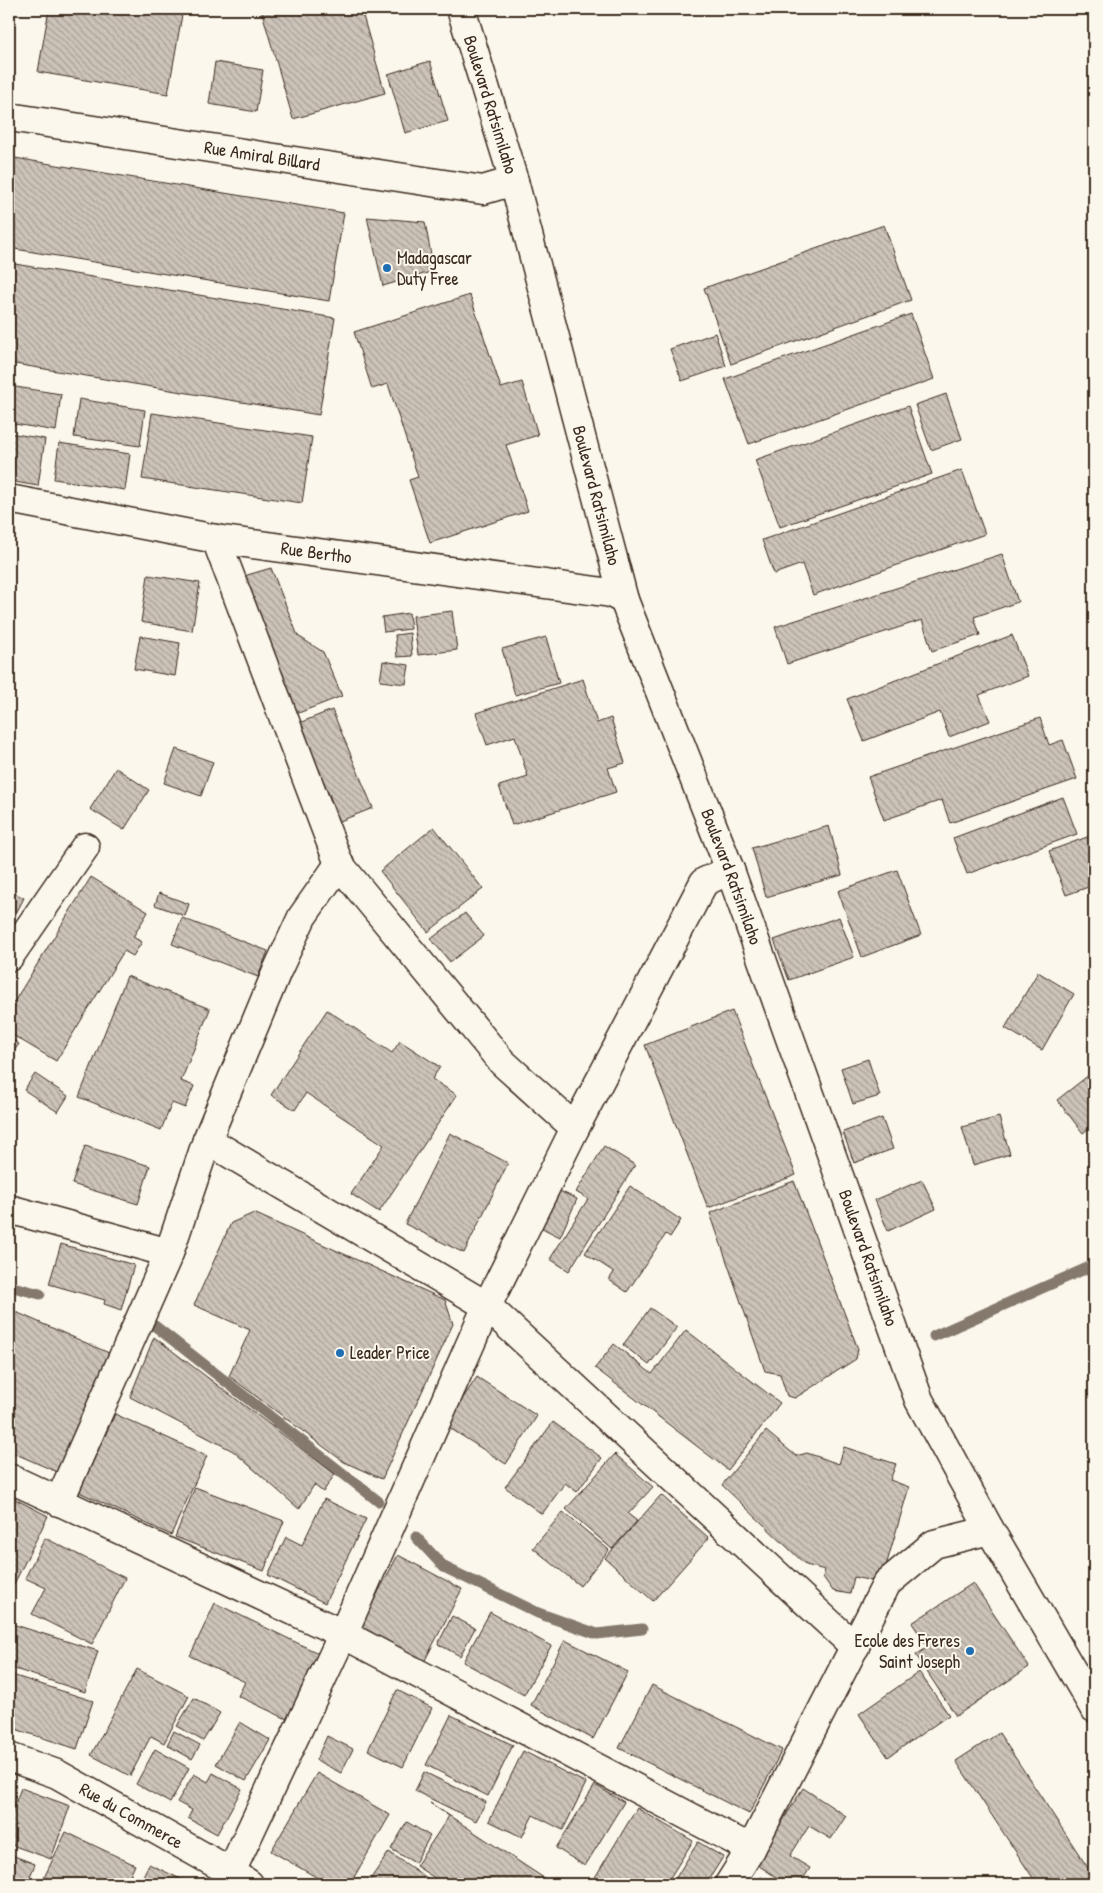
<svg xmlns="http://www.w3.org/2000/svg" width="1103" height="1893" font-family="'Patrick Hand',sans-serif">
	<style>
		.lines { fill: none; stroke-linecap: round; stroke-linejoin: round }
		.stream { stroke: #85796d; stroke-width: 11 }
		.building { fill: url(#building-back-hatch); stroke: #3b2a1e }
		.minor-casing { stroke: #3b2a1e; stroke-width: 31 }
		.major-casing { stroke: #3b2a1e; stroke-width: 31 }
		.minor { stroke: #fbf7ec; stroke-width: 28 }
		.major { stroke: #fbf7ec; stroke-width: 28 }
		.poi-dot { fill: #1f6fb2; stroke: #fbf7ec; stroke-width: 2 }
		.labels { text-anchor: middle; stroke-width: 4; stroke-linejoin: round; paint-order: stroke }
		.street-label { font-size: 18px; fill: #3b2a1e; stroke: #fbf7ec }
		.poi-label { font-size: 18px; fill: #3b2a1e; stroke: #fbf7ec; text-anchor: start }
	</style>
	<defs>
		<pattern id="building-back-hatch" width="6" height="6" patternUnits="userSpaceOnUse" patternTransform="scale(1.25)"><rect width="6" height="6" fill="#ccc4b9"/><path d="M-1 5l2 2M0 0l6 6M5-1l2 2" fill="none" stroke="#a79f96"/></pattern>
	</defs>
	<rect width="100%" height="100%" fill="#fbf7ec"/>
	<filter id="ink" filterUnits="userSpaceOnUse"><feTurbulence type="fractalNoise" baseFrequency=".02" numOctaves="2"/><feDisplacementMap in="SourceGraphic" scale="10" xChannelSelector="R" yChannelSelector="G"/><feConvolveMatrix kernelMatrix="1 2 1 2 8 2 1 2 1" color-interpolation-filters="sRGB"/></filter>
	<g filter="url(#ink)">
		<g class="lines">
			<g class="stream">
				<polyline points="9,1286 40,1294"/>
				<polyline points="155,1326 378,1501"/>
				<polyline points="934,1336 1094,1265"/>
				<polyline points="416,1537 444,1567 538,1613 597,1634 642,1629"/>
			</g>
		</g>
		<g class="building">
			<polygon points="49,9 183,9 168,94 38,72"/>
			<polygon points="261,9 361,9 385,93 293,119"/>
			<polygon points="430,61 448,121 405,133 388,74"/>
			<polygon points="215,62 263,70 256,112 209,104"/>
			<polygon points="9,157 344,213 329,301 9,248"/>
			<polygon points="367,217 425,222 434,271 383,286"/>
			<polygon points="884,225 911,300 731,364 704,288"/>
			<polygon points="9,263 335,318 319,415 9,363"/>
			<polygon points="470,295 501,388 522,382 538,435 506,445 528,511 430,543 409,480 418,477 388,384 372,389 354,332"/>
			<polygon points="911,314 934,379 749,444 725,379"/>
			<polygon points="715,333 726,366 682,381 670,349"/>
			<polygon points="9,386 61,394 56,431 9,423"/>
			<polygon points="946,394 962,439 931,450 915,405"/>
			<polygon points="79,399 145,410 140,446 74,437"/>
			<polygon points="908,406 932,474 780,527 755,460"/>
			<polygon points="152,413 312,437 302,503 142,479"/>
			<polygon points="9,433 45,439 38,486 9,481"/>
			<polygon points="59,443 130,454 125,490 54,479"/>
			<polygon points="962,470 985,534 813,595 802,564 774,574 762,540"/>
			<polygon points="1002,554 1018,602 974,617 980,635 932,651 922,620 787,664 775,627"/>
			<polygon points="271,568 298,636 323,652 342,696 296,714 244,576"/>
			<polygon points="148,575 200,583 192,631 141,622"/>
			<polygon points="452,611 457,650 418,655 413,616"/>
			<polygon points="409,613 411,629 384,632 382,617"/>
			<polygon points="410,633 412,656 397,657 395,635"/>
			<polygon points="1012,635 1028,676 979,695 990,721 949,737 940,712 864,741 847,699"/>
			<polygon points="140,636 180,643 175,676 134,669"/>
			<polygon points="546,637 559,683 515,695 502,649"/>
			<polygon points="383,661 409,665 406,684 380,681"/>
			<polygon points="583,679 597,723 611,718 625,763 608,768 616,792 512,825 499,786 528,777 515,736 487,745 476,713"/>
			<polygon points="332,710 373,808 340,821 299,723"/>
			<polygon points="1040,718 1049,745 1063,740 1077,779 950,823 942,800 884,820 868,777"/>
			<polygon points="176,749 213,762 201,796 164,783"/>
			<polygon points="116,768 149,790 124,830 90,809"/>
			<polygon points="1063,797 1077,834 967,874 953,838"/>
			<polygon points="829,826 842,875 766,897 752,848"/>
			<polygon points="434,827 483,889 428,932 380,871"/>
			<polygon points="1090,836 1094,846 1094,885 1066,895 1049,851"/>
			<polygon points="897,870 921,935 862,957 838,891"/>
			<polygon points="91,877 148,912 133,937 142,942 133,956 124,951 56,1061 9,1033 9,1010"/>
			<polygon points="9,890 24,898 9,927"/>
			<polygon points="159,893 189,904 185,916 155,905"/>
			<polygon points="465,913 484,936 450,962 431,939"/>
			<polygon points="839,917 854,957 789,980 774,940"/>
			<polygon points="182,918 268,951 258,977 172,944"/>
			<polygon points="1038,972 1074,994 1042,1050 1005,1028"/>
			<polygon points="127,976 210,1009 181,1081 194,1086 185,1108 172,1103 161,1130 79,1097"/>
			<polygon points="327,1010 392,1053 400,1041 440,1067 432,1079 457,1095 379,1212 351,1194 384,1145 306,1093 295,1110 271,1095"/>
			<polygon points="732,1011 796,1175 708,1208 645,1045"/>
			<polygon points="9,1037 19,1044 9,1058"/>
			<polygon points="868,1059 880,1096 853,1104 841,1068"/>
			<polygon points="1094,1071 1094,1124 1083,1133 1057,1100"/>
			<polygon points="35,1074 68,1096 58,1112 24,1090"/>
			<polygon points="999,1117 1010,1154 973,1165 962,1127"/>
			<polygon points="882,1118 893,1149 854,1163 843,1132"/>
			<polygon points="450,1133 508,1163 464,1253 405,1224"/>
			<polygon points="85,1146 150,1166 138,1204 72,1184"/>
			<polygon points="604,1146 635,1165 569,1271 550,1259 588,1199 576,1192"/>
			<polygon points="922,1180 936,1209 888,1231 875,1200"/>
			<polygon points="794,1181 858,1349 856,1359 795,1398 787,1396 780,1374 765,1371 710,1213"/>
			<polygon points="630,1186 681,1220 670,1237 666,1234 627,1292 609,1280 614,1272 585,1253"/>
			<polygon points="553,1188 577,1199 560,1237 536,1225"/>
			<polygon points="254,1213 445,1300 453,1324 382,1479 344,1462 229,1376 250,1330 194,1305 231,1223"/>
			<polygon points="61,1244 134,1265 121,1310 104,1304 105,1300 49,1284"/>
			<polygon points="650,1308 677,1327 649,1365 623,1345"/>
			<polygon points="9,1309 109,1353 57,1472 9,1451"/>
			<polygon points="686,1330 780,1403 728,1470 595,1368 614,1344 652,1374"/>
			<polygon points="154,1337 335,1474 323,1492 314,1485 299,1509 233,1451 130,1397"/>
			<polygon points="477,1377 537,1416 506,1464 445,1425"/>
			<polygon points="115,1414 207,1456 171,1535 79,1492"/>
			<polygon points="553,1422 602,1458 577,1492 565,1483 542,1514 505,1487"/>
			<polygon points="766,1431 796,1456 807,1453 839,1464 844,1447 896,1464 890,1480 909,1487 881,1583 854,1577 850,1594 833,1591 823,1577 825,1570 806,1565 722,1485"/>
			<polygon points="615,1454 653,1487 628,1514 637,1521 612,1549 566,1509"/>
			<polygon points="195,1487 284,1521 264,1571 175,1537"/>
			<polygon points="661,1495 709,1538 653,1601 605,1558"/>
			<polygon points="9,1496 48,1516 9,1594"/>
			<polygon points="324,1499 366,1519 325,1603 268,1575 286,1537 302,1545"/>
			<polygon points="563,1512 609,1550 580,1586 533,1548"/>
			<polygon points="45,1538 125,1578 92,1644 32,1614 46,1588 25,1578"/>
			<polygon points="398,1555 462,1589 424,1662 359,1628"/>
			<polygon points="973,1583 1029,1667 956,1716 916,1655 928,1647 912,1623"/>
			<polygon points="215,1603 320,1654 287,1719 238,1696 245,1682 190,1656"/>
			<polygon points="490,1612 551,1646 524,1695 463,1662"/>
			<polygon points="452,1616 475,1628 460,1656 438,1644"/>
			<polygon points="9,1623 98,1651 85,1692 9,1667"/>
			<polygon points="565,1640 628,1672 593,1739 531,1705"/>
			<polygon points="137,1669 189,1696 164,1743 151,1736 130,1776 91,1755"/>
			<polygon points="919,1672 949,1715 888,1757 859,1714"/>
			<polygon points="9,1674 93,1701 77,1749 9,1727"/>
			<polygon points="652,1685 782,1750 749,1814 619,1748"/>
			<polygon points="397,1690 432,1708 403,1767 368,1750"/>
			<polygon points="194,1698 220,1713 203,1741 177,1726"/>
			<polygon points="451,1715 513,1745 488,1796 426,1765"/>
			<polygon points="240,1722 270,1740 246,1781 216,1764"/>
			<polygon points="174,1731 200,1745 192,1759 167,1745"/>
			<polygon points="999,1733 1094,1877 1094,1884 1037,1884 956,1761"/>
			<polygon points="327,1736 353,1749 341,1773 316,1760"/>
			<polygon points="155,1749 189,1768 170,1803 136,1784"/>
			<polygon points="523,1751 586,1783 563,1830 533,1815 522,1837 489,1821"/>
			<polygon points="424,1772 486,1802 476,1821 415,1791"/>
			<polygon points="213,1773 242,1789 217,1834 188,1818 192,1810 177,1802 194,1774 208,1782"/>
			<polygon points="317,1773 390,1815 350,1884 328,1884 271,1851"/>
			<polygon points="595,1785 624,1802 585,1866 556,1848"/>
			<polygon points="21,1788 70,1806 51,1859 9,1844 9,1820"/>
			<polygon points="803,1788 846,1816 831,1839 809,1826 790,1856 810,1868 800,1884 787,1884 756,1864"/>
			<polygon points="430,1803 553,1884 444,1884 416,1866 449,1816"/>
			<polygon points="637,1808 693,1841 666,1884 591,1884"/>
			<polygon points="407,1822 430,1836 415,1863 391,1849"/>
			<polygon points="66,1832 135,1865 126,1884 41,1884"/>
			<polygon points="698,1842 723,1857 706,1884 672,1884"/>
			<polygon points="389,1852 433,1882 431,1884 367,1884"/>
			<polygon points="9,1854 35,1864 27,1884 9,1884"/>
			<polygon points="149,1864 189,1883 190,1884 139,1884"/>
			<polygon points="761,1877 773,1884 757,1884"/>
		</g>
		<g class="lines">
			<defs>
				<g id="minor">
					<path id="s1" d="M9,117L483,190L514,181"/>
					<path id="s2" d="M9,499L216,539L611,593L624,600"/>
					<polyline points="216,539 339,864 502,1062 575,1128"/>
					<polyline points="9,957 85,847"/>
					<polyline points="207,1140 487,1306 855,1647"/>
					<polyline points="9,1209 169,1253"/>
					<polyline points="9,1478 343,1634 751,1849"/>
					<polyline points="59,1502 169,1253 207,1140 277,971 302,917 339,864"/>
					<path id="s3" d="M9,1757L57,1774L231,1872L249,1884"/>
					<polyline points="231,1872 343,1634 487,1306 575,1128 704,882 730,870"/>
					<polyline points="729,1884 751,1849 887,1583 934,1544 990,1530"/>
				</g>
				<g id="major">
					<path id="s4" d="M461,9L514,181L624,600L730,870L919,1400L990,1530L1094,1708"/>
				</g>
			</defs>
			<use href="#minor" class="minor-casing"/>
			<use href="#major" class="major-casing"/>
			<use href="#minor" class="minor"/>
			<use href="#major" class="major"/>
		</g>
	</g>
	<g class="poi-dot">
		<circle cx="387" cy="268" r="5"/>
		<circle cx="340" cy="1353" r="5"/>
		<circle cx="970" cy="1651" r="5"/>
	</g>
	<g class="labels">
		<g class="street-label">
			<text dy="6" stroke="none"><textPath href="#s4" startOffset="100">Boulevard Ratsimilaho</textPath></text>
			<text dy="6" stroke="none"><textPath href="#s1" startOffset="256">Rue Amiral Billard</textPath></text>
			<text dy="6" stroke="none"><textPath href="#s4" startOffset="505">Boulevard Ratsimilaho</textPath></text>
			<text dy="6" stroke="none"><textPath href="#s2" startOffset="312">Rue Bertho</textPath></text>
			<text dy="6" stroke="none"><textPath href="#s4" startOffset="910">Boulevard Ratsimilaho</textPath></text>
			<text dy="6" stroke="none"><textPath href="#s4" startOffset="1315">Boulevard Ratsimilaho</textPath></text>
			<text dy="6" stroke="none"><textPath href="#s3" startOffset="136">Rue du Commerce</textPath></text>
		</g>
		<g class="poi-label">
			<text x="397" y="264">Madagascar<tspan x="397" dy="21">Duty Free</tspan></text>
			<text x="350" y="1359">Leader Price</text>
			<text x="960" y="1647" text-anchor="end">Ecole des Freres<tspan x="960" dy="21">Saint Joseph</tspan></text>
		</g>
	</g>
	<rect width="1103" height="1893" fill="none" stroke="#fbf7ec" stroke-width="30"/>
	<rect x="15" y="15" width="1073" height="1863" fill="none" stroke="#3b2a1e" stroke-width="2" filter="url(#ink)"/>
</svg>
